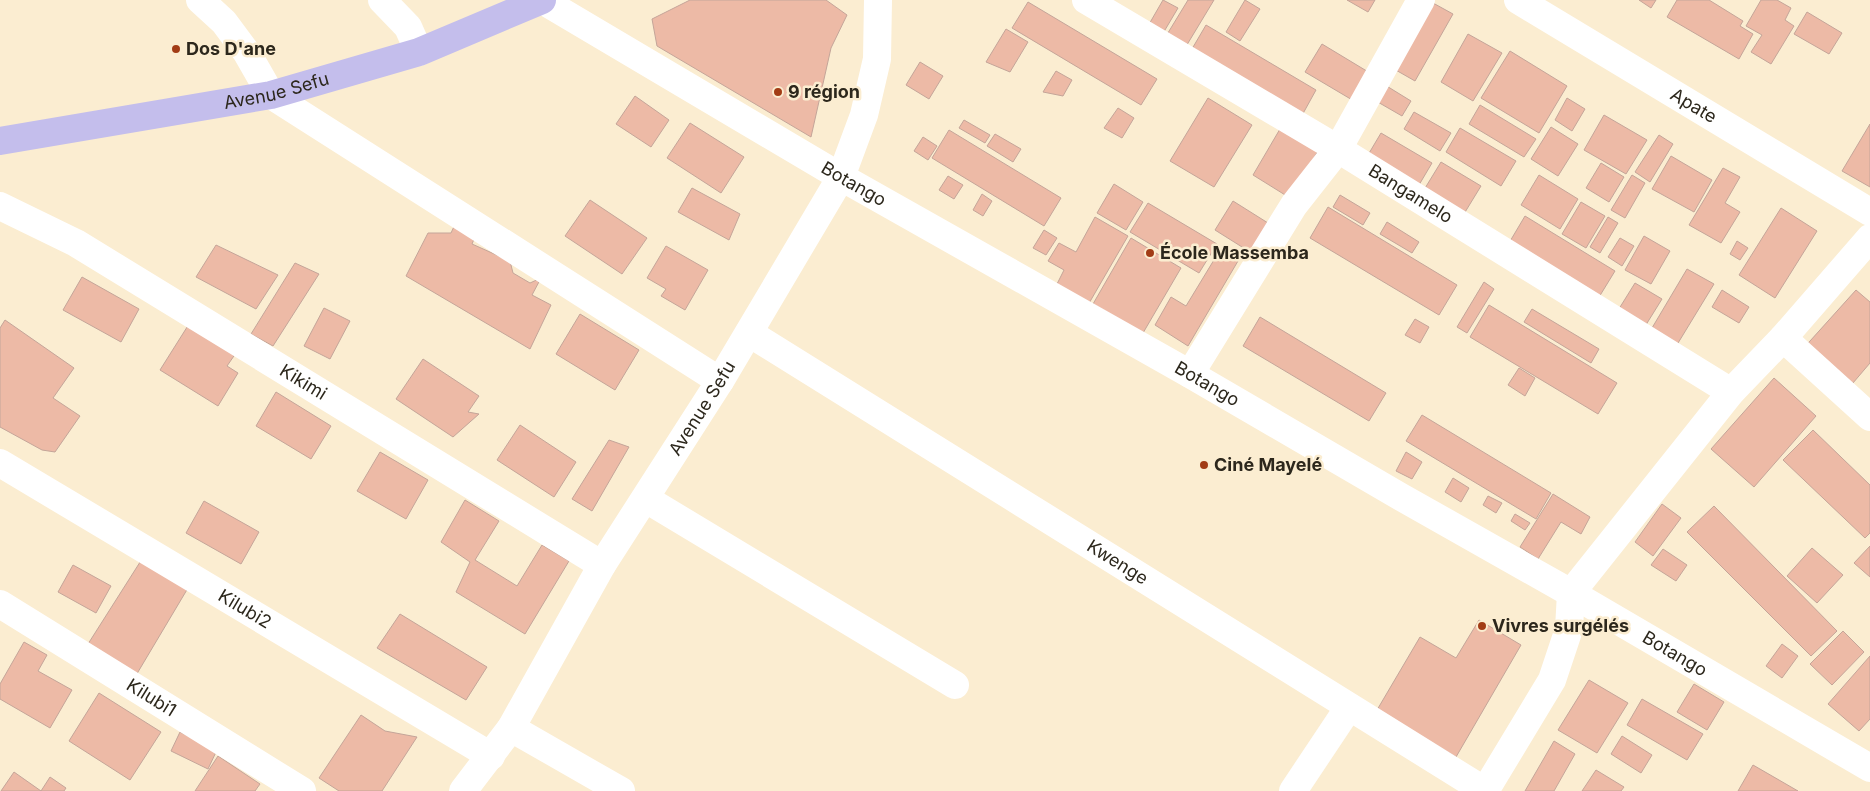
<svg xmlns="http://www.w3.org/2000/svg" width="1870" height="791" font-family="Inter,sans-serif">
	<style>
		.building { fill: #edbaa6; stroke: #c4a599 }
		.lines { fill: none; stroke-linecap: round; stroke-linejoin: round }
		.minor { stroke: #fff; stroke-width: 28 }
		.major { stroke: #c4beec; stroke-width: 28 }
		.poi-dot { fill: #a23c15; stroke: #fbedd1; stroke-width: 2 }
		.labels { text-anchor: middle; stroke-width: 5; stroke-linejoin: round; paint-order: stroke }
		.poi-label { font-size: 18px; font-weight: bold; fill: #2c271c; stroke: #fbedd1; text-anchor: start }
		.street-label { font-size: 18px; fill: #2c271c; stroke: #fbedd1 }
	</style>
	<rect width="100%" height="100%" fill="#fbedd1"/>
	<g class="building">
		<polygon points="690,0 826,0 847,15 831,48 811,137 657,46 652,19"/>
		<polygon points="1163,0 1178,8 1162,35 1148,26"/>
		<polygon points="1188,0 1214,0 1182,53 1163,41"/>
		<polygon points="1245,0 1260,9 1240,41 1226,32"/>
		<polygon points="1347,0 1375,0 1368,12"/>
		<polygon points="1639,0 1656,0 1651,8"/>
		<polygon points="1677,0 1709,0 1743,21 1740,26 1753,34 1739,59 1667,17"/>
		<polygon points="1761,0 1777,0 1791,8 1785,20 1794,26 1771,64 1751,52 1762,35 1746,26"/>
		<polygon points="1028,2 1157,79 1141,105 1012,28"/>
		<polygon points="1433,3 1453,14 1415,81 1394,69"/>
		<polygon points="1807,12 1842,33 1829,54 1794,34"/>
		<polygon points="1206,25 1316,90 1300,119 1189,54"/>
		<polygon points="1006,29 1028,42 1010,72 986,62"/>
		<polygon points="1468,34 1502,53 1473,101 1441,82"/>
		<polygon points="1322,44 1370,73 1354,101 1305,72"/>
		<polygon points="1510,51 1567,86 1539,133 1481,98"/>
		<polygon points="920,62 943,76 929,99 906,85"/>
		<polygon points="1056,71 1072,80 1063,96 1043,92"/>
		<polygon points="1385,85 1411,101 1402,116 1376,101"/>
		<polygon points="635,96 669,120 651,147 616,124"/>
		<polygon points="1208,98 1252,125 1214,187 1170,161"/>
		<polygon points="1567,98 1585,109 1572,131 1555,120"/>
		<polygon points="1480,105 1536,139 1524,157 1469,124"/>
		<polygon points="1118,108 1134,118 1122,138 1104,128"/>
		<polygon points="1414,112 1451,133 1440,151 1404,129"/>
		<polygon points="1604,115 1647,140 1626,174 1584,150"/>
		<polygon points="964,120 990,135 985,143 959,128"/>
		<polygon points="690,123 744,157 721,193 667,158"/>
		<polygon points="1870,124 1870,187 1842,171"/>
		<polygon points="1551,127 1578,144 1558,176 1531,159"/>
		<polygon points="1460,128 1516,161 1501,186 1446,152"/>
		<polygon points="1280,129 1318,151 1290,198 1253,175"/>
		<polygon points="949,130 1061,198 1044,226 932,158"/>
		<polygon points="1381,133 1432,163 1416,190 1365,160"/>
		<polygon points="995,134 1021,149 1013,162 987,146"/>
		<polygon points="1659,135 1673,144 1650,182 1635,172"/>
		<polygon points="923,137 937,146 928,160 914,151"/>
		<polygon points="1671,156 1712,180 1694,212 1652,189"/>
		<polygon points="1441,162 1481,186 1459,222 1419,198"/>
		<polygon points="1601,163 1624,177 1609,202 1586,188"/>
		<polygon points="1723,168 1740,177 1725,203 1740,212 1721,243 1689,225"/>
		<polygon points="1539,175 1578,199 1560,229 1521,205"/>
		<polygon points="1632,175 1645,183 1625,218 1611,210"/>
		<polygon points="948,176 963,185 954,199 939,190"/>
		<polygon points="1114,184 1143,202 1126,230 1097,213"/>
		<polygon points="692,188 740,214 729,240 678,212"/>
		<polygon points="982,194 992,201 983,216 973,210"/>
		<polygon points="1340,195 1370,213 1363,225 1333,207"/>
		<polygon points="590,200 647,238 622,274 565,236"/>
		<polygon points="1233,201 1268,223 1250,252 1215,230"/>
		<polygon points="1581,202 1605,216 1586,248 1562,234"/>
		<polygon points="1148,203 1217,244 1199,273 1130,232"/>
		<polygon points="1328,207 1457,285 1439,315 1310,238"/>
		<polygon points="1781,208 1817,231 1775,298 1739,275"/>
		<polygon points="1525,216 1615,271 1596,302 1506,248"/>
		<polygon points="1095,217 1128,236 1088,305 1056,286 1064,270 1048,261 1059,243 1076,252"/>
		<polygon points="1608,217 1618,223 1600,253 1590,247"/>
		<polygon points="456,222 477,232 472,244 510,261 513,273 530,283 541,278 532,295 551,305 530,349 406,276 428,233 451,233"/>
		<polygon points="1387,222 1419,242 1412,253 1380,234"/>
		<polygon points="1044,230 1057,238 1046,255 1033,248"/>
		<polygon points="1644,236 1670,251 1651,284 1625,270"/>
		<polygon points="1131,238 1181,268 1143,333 1093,304"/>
		<polygon points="1620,238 1634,246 1622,266 1608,257"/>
		<polygon points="1737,241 1748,248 1740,260 1730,254"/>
		<polygon points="216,245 278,275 256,309 196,277"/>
		<polygon points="666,246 708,270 685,310 661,296 666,289 647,278"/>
		<polygon points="1220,250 1238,261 1188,346 1155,325 1171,297 1186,306"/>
		<polygon points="295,263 319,274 273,346 251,334"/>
		<polygon points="1687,269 1714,284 1675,348 1649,333"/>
		<polygon points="82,277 139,309 121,342 63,310"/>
		<polygon points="1484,282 1494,289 1467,333 1457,327"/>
		<polygon points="1635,283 1662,299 1644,328 1617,312"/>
		<polygon points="1722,290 1749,307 1739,323 1712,307"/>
		<polygon points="1856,290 1870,302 1870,363 1847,390 1801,351"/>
		<polygon points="1489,305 1617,383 1598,414 1470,337"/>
		<polygon points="324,308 350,321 330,359 304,346"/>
		<polygon points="1532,309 1599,349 1591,363 1524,322"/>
		<polygon points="580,314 639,350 615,390 556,354"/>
		<polygon points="1260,317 1386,393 1369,421 1243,346"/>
		<polygon points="1415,319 1429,327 1420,343 1405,335"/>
		<polygon points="5,320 74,368 53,398 80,416 55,452 42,450 0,427 0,328"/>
		<polygon points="189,324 236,353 227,366 238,373 218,406 160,370"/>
		<polygon points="423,359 479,396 468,412 479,414 453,437 396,399"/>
		<polygon points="1519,368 1535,378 1525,396 1508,385"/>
		<polygon points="1774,378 1816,416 1754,487 1711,449"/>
		<polygon points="276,392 331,426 311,459 256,426"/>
		<polygon points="1422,415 1551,493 1536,519 1406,441"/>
		<polygon points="520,425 576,462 554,497 497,460"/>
		<polygon points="1813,430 1870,485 1870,533 1865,538 1783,460"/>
		<polygon points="609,440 629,447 592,511 572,499"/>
		<polygon points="380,452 428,480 406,519 357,491"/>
		<polygon points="1406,452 1422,462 1412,479 1396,471"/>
		<polygon points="1453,478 1469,488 1461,502 1445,492"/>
		<polygon points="1553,494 1590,517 1581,534 1561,522 1538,559 1520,547"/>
		<polygon points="1488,496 1502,503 1496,513 1483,505"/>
		<polygon points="465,500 499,521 475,560 517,586 542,545 569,561 525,634 456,592 470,562 441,542"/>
		<polygon points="204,501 259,532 241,564 186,533"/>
		<polygon points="1662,504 1681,518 1653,556 1635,542"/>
		<polygon points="1714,506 1837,631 1811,656 1687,532"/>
		<polygon points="1515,514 1530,523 1525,530 1511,521"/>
		<polygon points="1870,546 1870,577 1854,563"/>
		<polygon points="1812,548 1843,575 1817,603 1787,576"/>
		<polygon points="1663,549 1687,565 1676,581 1651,565"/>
		<polygon points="142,559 188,588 135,677 88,644"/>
		<polygon points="73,565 111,586 96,613 58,592"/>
		<polygon points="400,614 487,667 466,700 377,648"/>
		<polygon points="1479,620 1521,645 1456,757 1377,710 1420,637 1456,658"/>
		<polygon points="1843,631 1864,652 1832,685 1810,664"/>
		<polygon points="24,642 47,655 38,671 72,690 50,728 0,699 0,684"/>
		<polygon points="1782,644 1798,656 1782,678 1766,666"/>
		<polygon points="1870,656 1870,719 1859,731 1828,704"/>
		<polygon points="1589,680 1628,703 1597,753 1558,730"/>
		<polygon points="1694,684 1724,702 1707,730 1677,712"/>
		<polygon points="99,693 161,732 130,780 69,741"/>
		<polygon points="1642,699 1703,734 1687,760 1627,725"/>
		<polygon points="361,715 385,731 417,737 382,791 339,791 319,778"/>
		<polygon points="180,732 217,750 208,769 171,751"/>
		<polygon points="1622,736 1652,755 1641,773 1611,754"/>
		<polygon points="1554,741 1575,754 1554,791 1525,791"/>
		<polygon points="218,756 260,784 255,791 195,791"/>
		<polygon points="1753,765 1798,791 1738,791"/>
		<polygon points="1596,770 1624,787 1621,791 1582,791"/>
		<polygon points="14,772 41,791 50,777 66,788 64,791 1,791"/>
	</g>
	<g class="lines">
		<g class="minor">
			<polyline points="200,0 224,22 247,53 271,95 720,381"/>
			<polyline points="382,0 408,27 419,52"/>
			<path id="s1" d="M542,0L841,177L1190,374L1401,497L1571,593L1870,768"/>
			<path id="s2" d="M1086,0L1338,149L1731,392"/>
			<path id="s3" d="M1518,0L1870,212"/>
			<path id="s4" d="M0,206L76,243L602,565"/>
			<path id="s5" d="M749,333L1485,791"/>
			<polyline points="1783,338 1870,417"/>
			<polyline points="1190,374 1294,205 1338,149 1421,0"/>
			<path id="s6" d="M0,463L491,756"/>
			<polyline points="646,499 955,685"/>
			<polyline points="1571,593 1731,392 1783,338 1870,238"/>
			<path id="s7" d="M0,604L302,791"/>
			<polyline points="511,728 621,791"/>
			<path id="s8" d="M463,791L511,728L602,565L720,381L841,177L864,115L877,59L878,0"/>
			<polyline points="1293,791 1349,707"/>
			<polyline points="1485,791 1552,680 1569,629 1571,593"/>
		</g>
		<path class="major" id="s9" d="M0,141L271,95L419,52L542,0"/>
	</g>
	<g class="poi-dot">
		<circle cx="176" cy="49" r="5"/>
		<circle cx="778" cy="92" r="5"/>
		<circle cx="1150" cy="253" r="5"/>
		<circle cx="1204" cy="465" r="5"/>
		<circle cx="1482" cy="626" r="5"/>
	</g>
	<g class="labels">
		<g class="poi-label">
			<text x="186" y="55">Dos D'ane</text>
			<text x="788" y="98">9 région</text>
			<text x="1160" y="259">École Massemba</text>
			<text x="1214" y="471">Ciné Mayelé</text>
			<text x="1492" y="632">Vivres surgélés</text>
		</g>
		<g class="street-label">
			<text dy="6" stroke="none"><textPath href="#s9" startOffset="281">Avenue Sefu</textPath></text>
			<text dy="6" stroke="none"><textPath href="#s3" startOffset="205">Apate</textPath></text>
			<text dy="6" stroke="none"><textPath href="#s1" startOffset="362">Botango</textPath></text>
			<text dy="6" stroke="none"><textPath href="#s2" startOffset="378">Bangamelo</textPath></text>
			<text dy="6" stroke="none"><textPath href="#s4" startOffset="351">Kikimi</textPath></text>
			<text dy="6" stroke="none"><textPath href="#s1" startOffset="768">Botango</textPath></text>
			<text dy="6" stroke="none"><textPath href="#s8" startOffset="452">Avenue Sefu</textPath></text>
			<text dy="6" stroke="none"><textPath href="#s5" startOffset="434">Kwenge</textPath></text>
			<text dy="6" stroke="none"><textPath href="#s6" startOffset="285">Kilubi2</textPath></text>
			<text dy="6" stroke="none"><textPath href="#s1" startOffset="1308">Botango</textPath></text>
			<text dy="6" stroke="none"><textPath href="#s7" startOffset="178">Kilubi1</textPath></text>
		</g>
	</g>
</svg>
